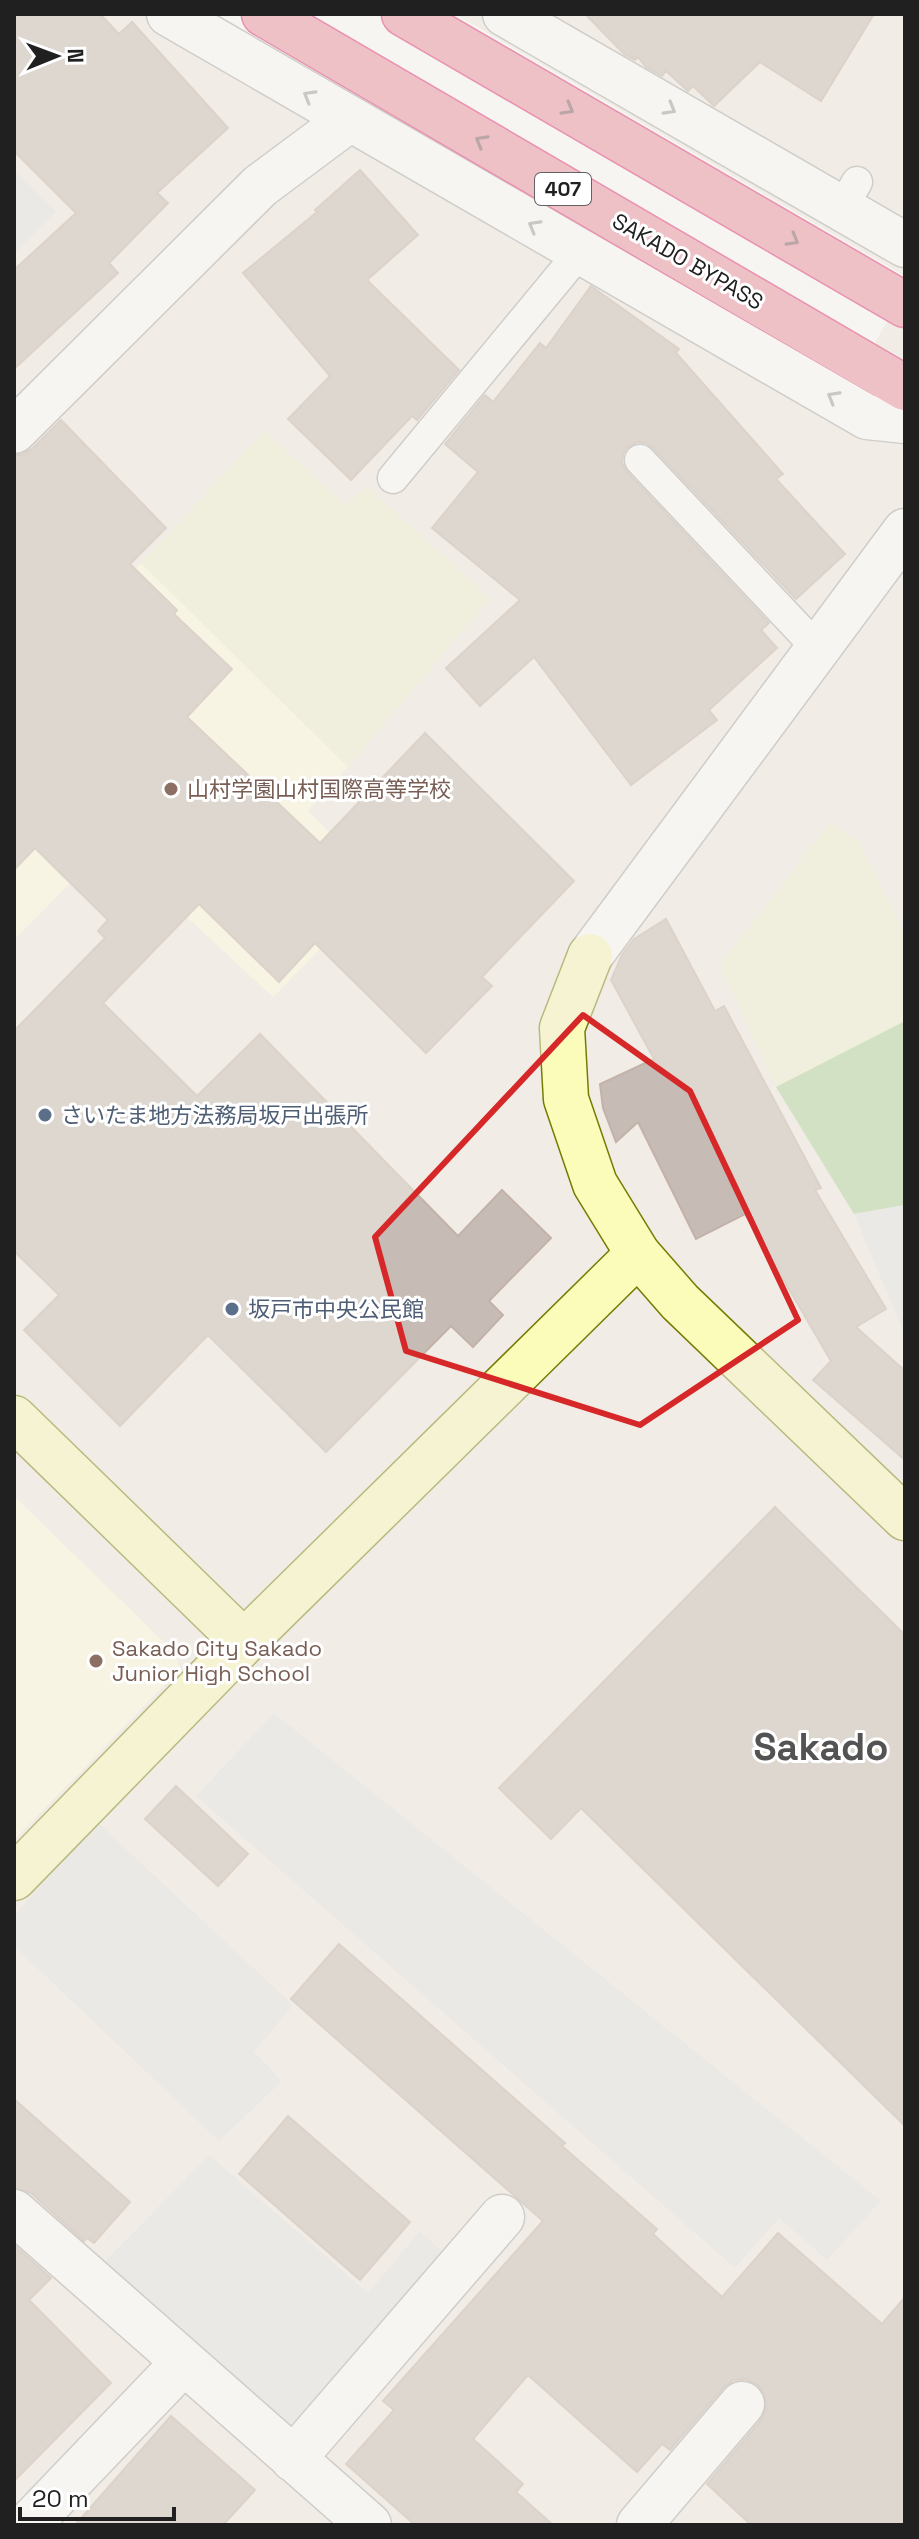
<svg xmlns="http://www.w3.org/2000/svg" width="919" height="2539" font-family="'Space Grotesk','Noto Sans JP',sans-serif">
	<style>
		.education { fill: #fffde1 }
		.farmland { fill: #eff0d1 }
		.forest { fill: #add19a }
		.parking { fill: #e4e4e4 }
		.pier { fill: #fff }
		.building { fill: #c6bcb5; stroke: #c3b2a8; stroke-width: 2 }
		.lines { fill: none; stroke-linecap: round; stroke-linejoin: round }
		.lane-casing { stroke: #a7a7a7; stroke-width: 33 }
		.street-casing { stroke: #a7a7a7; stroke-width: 47 }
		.secondary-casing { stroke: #767c02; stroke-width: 47 }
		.highway-casing { stroke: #e0226d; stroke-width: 47 }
		.lane { stroke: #fff; stroke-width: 30 }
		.street { stroke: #fff; stroke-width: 44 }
		.secondary { stroke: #fbfbba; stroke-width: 44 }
		.highway { stroke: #ea8ca3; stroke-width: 44 }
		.oneway { stroke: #9b9b9b }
		.oneway2 { stroke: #7b515b }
		.marked { fill: none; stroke: #d62828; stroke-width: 6; stroke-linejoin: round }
		.education-dot { fill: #8d6e63; stroke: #fff; stroke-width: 3 }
		.service-dot { fill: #5c6f8a; stroke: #fff; stroke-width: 3 }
		.labels { text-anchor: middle; stroke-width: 6; stroke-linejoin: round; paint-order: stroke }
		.shield { fill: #fff; stroke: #636363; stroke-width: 2 }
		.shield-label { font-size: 20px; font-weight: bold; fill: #202020 }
		.street-label { font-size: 22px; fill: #202020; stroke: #fff }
		.education-label { font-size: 22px; fill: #785e54; stroke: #fff; text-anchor: start }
		.service-label { font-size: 22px; fill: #4e5e75; stroke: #fff; text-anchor: start }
		.town-label { font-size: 38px; font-weight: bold; fill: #535353; stroke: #fff }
	</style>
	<rect width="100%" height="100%" fill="#f1ede6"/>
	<g class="education">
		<polygon points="14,543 87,618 141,563 348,767 308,811 382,885 273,997 109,844 14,940"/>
		<polygon points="14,1496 176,1654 180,1669 14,1840"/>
	</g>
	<g class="farmland">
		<polygon points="264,431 346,506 366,486 490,598 348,767 141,563"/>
		<polygon points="830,823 859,842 905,934 905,1021 776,1087 720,965"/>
	</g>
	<polygon class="forest" points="905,1021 905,1205 854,1214 776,1087"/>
	<g class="parking">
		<polygon points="14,170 56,211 14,254"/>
		<polygon points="905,1205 905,1336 854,1214"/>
		<polygon points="274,1713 881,2201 827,2260 779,2218 735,2268 196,1796"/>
		<polygon points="97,1822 293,2005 254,2052 282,2081 219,2141 14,1946 14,1916"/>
		<polygon points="209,2155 368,2293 420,2231 450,2259 291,2443 97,2270"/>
	</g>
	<polygon class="pier" points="205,14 455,14 905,276 905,290 849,388"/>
	<g class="building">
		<polygon points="14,14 100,14 119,34 132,22 228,128 157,193 168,203 109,263 118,273 14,369 14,270 76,213 14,151"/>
		<polygon points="585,14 874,14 821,101 760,62 714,106 693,86 688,91 666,71 662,76 646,67 638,57 635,60 624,54"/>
		<polygon points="360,170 418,235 367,280 459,370 417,420 412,416 351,480 288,419 330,376 243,273 317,212 315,210"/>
		<polygon points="591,286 679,349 676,353 783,474 776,479 845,554 796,599 653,448 646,443 637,442 627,448 623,454 622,463 627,472 769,623 761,630 777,648 709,710 717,720 631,785 534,657 480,706 446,668 520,600 432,528 478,472 445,444 485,395 493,402 540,343 546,348"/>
		<polygon points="61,420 166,528 130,564 177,610 174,614 232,669 187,717 320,843 425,733 574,881 482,977 492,986 426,1053 315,943 279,982 199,904 103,1003 197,1096 260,1034 458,1236 502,1190 551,1238 489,1301 503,1315 473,1347 451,1326 326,1452 208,1335 120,1426 24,1330 59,1295 14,1251 14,1031 105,938 98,931 108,920 35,848 14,870 14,455 21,455 32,449"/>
		<polygon points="666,919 715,1011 724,1006 821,1188 815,1190 886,1309 856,1327 905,1371 905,1460 813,1380 831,1361 745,1214 696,1239 638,1122 616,1142 603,1108 600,1084 654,1059 611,980 622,955 634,939"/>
		<polygon points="775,1507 905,1635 905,2126 581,1808 551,1839 499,1788"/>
		<polygon points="176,1786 248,1854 218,1886 145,1819"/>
		<polygon points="339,1944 565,2143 562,2146 657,2229 653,2234 722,2297 778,2233 882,2324 905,2297 905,2525 751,2525 707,2484 761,2420 766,2409 765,2395 758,2385 746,2379 734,2380 724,2387 670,2450 662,2444 637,2472 528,2375 473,2439 523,2484 516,2492 553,2525 415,2525 346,2464 394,2410 383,2401 543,2221 291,1999"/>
		<polygon points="14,2099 130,2202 94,2243 87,2238 84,2241 31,2193 14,2188"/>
		<polygon points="288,2116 410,2222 360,2280 239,2174"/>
		<polygon points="14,2245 51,2278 29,2300 111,2383 14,2481"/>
		<polygon points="171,2416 255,2490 223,2525 75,2525"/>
	</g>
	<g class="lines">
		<defs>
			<g id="lane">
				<polyline points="842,208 857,182"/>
				<polyline points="640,460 818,649"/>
				<polyline points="393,478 580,252"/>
			</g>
			<g id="street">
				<polyline points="169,14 867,417 905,421"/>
				<polyline points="505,14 905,245"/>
				<polyline points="14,431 260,186 350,119"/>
				<polyline points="590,956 905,531"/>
				<polyline points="14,2212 369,2525"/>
				<polyline points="293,2459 502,2217"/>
				<polyline points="28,2525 183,2363"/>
				<polyline points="639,2525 742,2404"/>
			</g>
			<g id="secondary">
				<polyline points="590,956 562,1028 566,1099 595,1184 638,1254 680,1302 905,1518"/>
				<polyline points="14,1418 244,1642"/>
				<polyline points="14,1878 244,1642 638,1254"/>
			</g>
			<g id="highway">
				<polyline points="264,14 905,388"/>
				<polyline points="404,14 905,305"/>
			</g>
		</defs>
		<use href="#lane" class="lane-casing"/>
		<use href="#street" class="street-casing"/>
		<use href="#secondary" class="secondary-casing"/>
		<use href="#highway" class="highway-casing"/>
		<use href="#lane" class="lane"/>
		<use href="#street" class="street"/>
		<use href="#secondary" class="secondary"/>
		<use href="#highway" class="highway"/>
	</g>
	<defs><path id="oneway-chevron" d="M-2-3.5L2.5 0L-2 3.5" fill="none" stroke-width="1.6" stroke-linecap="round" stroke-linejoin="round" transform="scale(2)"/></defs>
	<g class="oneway">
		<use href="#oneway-chevron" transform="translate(309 96) rotate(-150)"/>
		<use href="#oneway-chevron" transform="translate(670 109) rotate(30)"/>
		<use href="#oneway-chevron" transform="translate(534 226) rotate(-150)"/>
		<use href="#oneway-chevron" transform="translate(833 397) rotate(-150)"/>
	</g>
	<g class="oneway2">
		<use href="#oneway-chevron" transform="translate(568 109) rotate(30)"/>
		<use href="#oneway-chevron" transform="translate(481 141) rotate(-150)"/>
		<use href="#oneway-chevron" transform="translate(793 240) rotate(30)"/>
	</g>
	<path d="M0 0H919V2539H0ZM583,1015L690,1091L798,1320L640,1425L406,1351L375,1237Z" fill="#f1ede6" fill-opacity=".55" fill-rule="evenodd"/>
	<path class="marked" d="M583,1015L690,1091L798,1320L640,1425L406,1351L375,1237Z"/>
	<g class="education-dot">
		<circle cx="171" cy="789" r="8"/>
		<circle cx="96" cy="1661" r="8"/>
	</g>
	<g class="service-dot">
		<circle cx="45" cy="1115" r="8"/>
		<circle cx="232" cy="1309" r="8"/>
	</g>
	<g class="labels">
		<rect class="shield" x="535" y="173" width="56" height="32" rx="6"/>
		<g class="shield-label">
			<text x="563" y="196">407</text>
		</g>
		<g class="street-label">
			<text transform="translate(688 261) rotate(30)" y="8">SAKADO BYPASS</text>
		</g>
		<g class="education-label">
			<text x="187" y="797">山村学園山村国際高等学校</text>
			<text x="112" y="1656">Sakado City Sakado<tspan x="112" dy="25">Junior High School</tspan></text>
		</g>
		<g class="service-label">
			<text x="61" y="1123">さいたま地方法務局坂戸出張所</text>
			<text x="248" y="1317">坂戸市中央公民館</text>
		</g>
		<g class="town-label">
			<text x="821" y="1760">Sakado</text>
		</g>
	</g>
	<rect width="919" height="2539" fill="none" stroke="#202020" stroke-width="32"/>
	<g transform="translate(56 56) rotate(89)" stroke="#ffffff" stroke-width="6" paint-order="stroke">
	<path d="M0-6L14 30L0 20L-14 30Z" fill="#202020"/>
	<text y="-12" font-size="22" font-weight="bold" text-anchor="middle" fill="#202020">N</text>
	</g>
	<path d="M20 2507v12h154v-12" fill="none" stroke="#202020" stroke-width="4"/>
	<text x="32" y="2507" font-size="24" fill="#202020" stroke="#ffffff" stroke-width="6" paint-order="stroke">20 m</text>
</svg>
